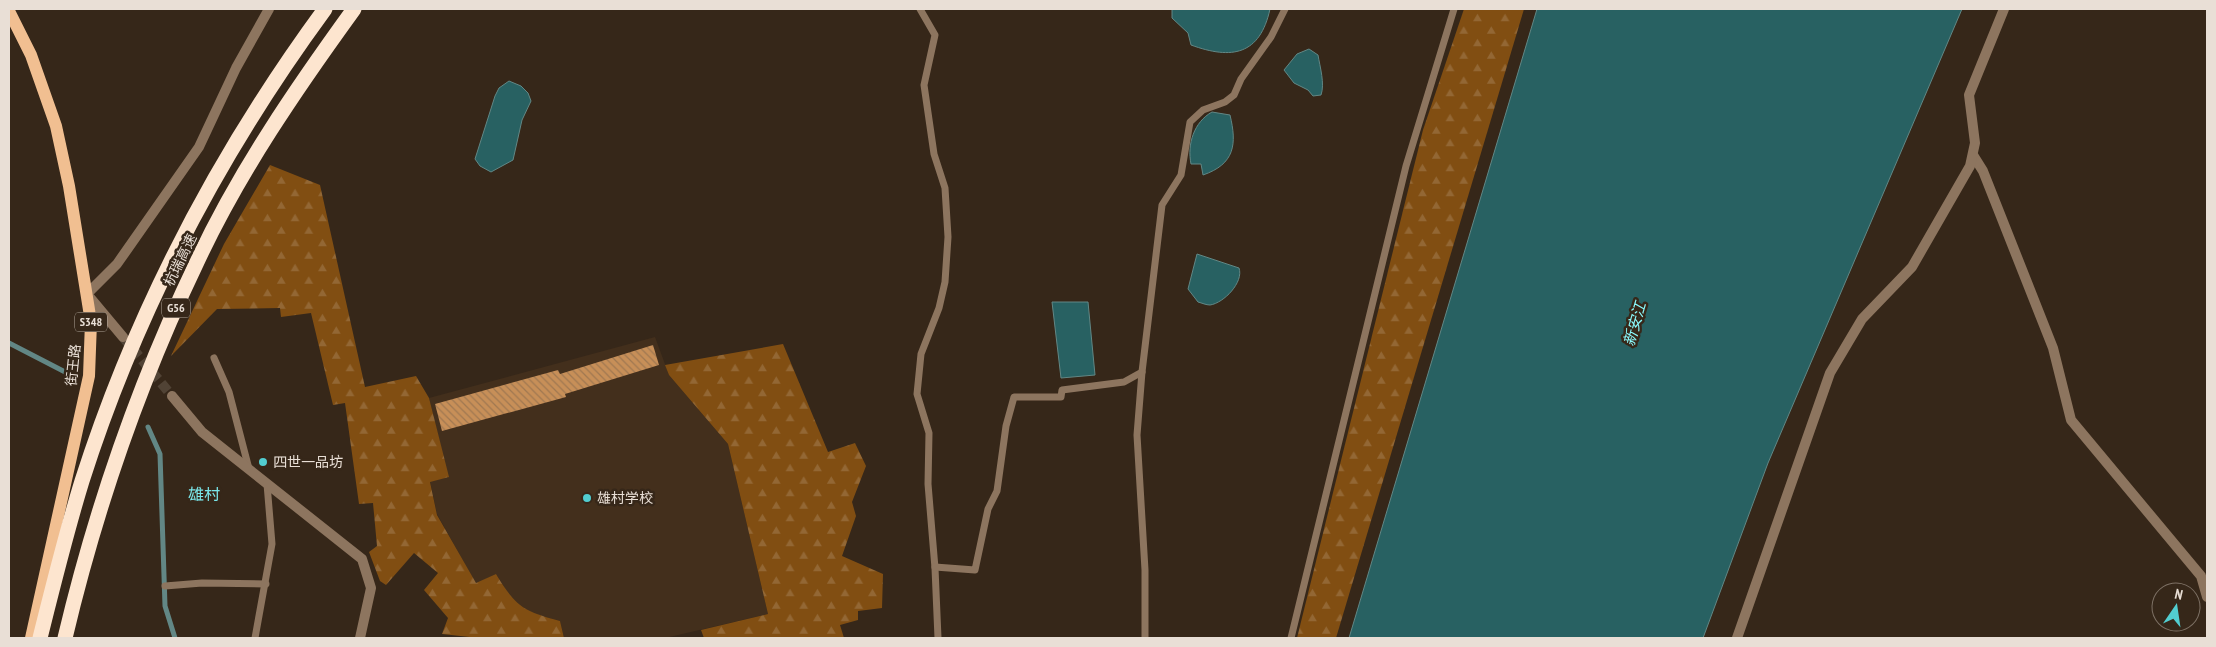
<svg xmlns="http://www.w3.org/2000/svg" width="2216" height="647" font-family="'PT Sans Narrow','Noto Sans SC',sans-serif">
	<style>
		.built { fill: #432f1c }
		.forest { fill: url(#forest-firs) }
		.water { fill: #286162; stroke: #628785 }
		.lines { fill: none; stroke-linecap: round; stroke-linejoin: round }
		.stream { stroke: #628785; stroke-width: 5 }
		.building { fill: url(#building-back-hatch) }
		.street-tunnel { stroke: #514335; stroke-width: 10; stroke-dasharray: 10 5; stroke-linecap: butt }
		.lane { stroke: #8d755f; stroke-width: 7 }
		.street { stroke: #8d755f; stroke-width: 10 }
		.primary { stroke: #f1bf91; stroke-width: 12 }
		.highway { stroke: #fde5cf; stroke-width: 15 }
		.poi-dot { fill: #52cdd0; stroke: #362719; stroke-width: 2 }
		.labels { text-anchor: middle; stroke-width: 5; stroke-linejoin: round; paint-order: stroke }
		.shield { fill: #362719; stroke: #b3a89d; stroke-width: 1 }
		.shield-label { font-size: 12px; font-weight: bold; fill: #e9dfd6 }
		.street-label { font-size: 14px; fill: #e9dfd6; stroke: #362719 }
		.poi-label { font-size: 14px; fill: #e9dfd6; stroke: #362719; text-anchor: start }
		.water-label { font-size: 15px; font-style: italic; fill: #8afafd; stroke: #362719 }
		.quarter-label { font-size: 16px; fill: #7ae6e9; stroke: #362719 }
	</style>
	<defs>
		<pattern id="forest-firs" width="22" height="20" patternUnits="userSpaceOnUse" patternTransform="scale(1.25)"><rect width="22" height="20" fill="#814e12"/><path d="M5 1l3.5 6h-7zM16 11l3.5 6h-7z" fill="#936734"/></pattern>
		<pattern id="building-back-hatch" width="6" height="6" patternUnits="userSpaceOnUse" patternTransform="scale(1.25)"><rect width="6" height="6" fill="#c78f58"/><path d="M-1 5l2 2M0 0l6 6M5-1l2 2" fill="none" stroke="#a07851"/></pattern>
	</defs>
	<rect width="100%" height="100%" fill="#362719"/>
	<polygon class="built" points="655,337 669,375 728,444 768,614 665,638 564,638 560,621 530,613 511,598 496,574 476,584 437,514 430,481 448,477 429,398"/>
	<g class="forest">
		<polygon points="1464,9 1524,9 1336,638 1297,638 1423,130"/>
		<path d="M270,165L320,185L365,387L416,376L429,398L449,477L430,482L437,515L476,583L496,574C516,607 523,611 560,621L564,638H479L442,634L448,618L424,590L438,573L414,553L386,585L380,581L369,552L377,546L373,503L359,504L345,403L333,405L311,313L281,317L280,308L217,309L171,356L224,244Z"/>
		<polygon points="783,344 828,452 855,443 866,466 852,502 856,516 842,556 883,574 882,608 858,611 858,620 840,625 844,638 704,638 701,630 768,614 728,444 669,375 665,365"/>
	</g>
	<g class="water">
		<path d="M1172,9H1270C1260,55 1232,60 1191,45L1188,33L1172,18Z"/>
		<polygon points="1537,9 1962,9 1768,463 1703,638 1349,638"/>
		<path d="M1309,49L1318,55C1320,67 1325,84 1321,95L1313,96L1308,90L1294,83L1284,70L1297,54Z"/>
		<polygon points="509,81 521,86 528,93 531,101 522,120 513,160 491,172 480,166 475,159 495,96 499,88"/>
		<path d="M1212,112L1230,115C1237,144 1235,164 1203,175L1201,164H1191C1187,144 1194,122 1212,112Z"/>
		<path d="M1197,254L1239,268C1244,282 1224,303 1210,305C1206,305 1202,303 1198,302L1188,289Z"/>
		<polygon points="1052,302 1088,302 1095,375 1061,378"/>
	</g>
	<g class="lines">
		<g class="stream">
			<polyline points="9,343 69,374"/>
			<polyline points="148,427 160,454 165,606 175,638"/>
		</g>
	</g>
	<polygon class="building" points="653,345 659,365 565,394 566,397 442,431 435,404 558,370 560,374"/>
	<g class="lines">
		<polyline class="street-tunnel" points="123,337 172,396"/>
		<g class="lane">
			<polyline points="920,9 935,35 924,85 934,154 945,188 948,237 945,282 939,308 921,354 917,394 929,433 928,484 935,568 938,638"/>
			<polyline points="214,358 229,392 249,469"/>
			<polyline points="935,567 975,570 988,509 997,491 1006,426 1014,397 1061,397 1062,390 1124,382 1142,372"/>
			<polyline points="165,586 202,583 266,584"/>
			<polyline points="255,638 272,544 267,484"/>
			<polyline points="1145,638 1145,570 1137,435 1142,372 1162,205 1181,175 1190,122 1203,110 1225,102 1234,95 1241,79 1271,37 1285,9"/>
			<polyline points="1291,638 1406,166 1454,9"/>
		</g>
		<g class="street">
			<polyline points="1973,155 1983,171 2053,348 2071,420 2201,576 2207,597"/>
			<polyline points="123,337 87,294 117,264 199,147 236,68 269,9"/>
			<polyline points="172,396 202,432 362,559 371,588 360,638"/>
			<polyline points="1737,638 1830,373 1862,319 1912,267 1970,166 1975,143 1969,95 2004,9"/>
		</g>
		<polyline class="primary" points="9,11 31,55 56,126 69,186 91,322 89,376 31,638"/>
		<g class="highway">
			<path d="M40,638C53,586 66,533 82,481C136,312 220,152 325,9"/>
			<path d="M65,638C96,507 139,383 197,262C239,172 296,89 354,9"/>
		</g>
	</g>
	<g class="poi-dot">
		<circle cx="263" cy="462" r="5"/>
		<circle cx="587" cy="498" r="5"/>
	</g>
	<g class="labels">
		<g class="shield">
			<rect x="162" y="298.5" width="28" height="19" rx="4"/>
			<rect x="75" y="312.5" width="32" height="19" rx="4"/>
		</g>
		<g class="shield-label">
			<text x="176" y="312">G56</text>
			<text x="91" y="326">S348</text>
		</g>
		<g class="street-label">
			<text transform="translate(180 260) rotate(-64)" y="5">杭瑞高速</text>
			<text transform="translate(73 365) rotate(-84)" y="5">街王路</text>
		</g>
		<g class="poi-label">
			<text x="273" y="467">四世一品坊</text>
			<text x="597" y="503">雄村学校</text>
		</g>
		<g class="water-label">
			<text transform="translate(1635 324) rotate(-74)" y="5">新安江</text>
		</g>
		<g class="quarter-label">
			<text x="204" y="500">雄村</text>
		</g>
	</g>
	<rect width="2216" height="647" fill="none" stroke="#e9dfd6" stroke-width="20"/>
	<g transform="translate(2176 607) rotate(13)"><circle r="24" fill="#362719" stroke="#7e7165"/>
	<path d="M0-4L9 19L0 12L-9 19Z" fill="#52cdd0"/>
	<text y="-8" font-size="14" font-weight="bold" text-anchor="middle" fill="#e9dfd6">N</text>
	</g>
</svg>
